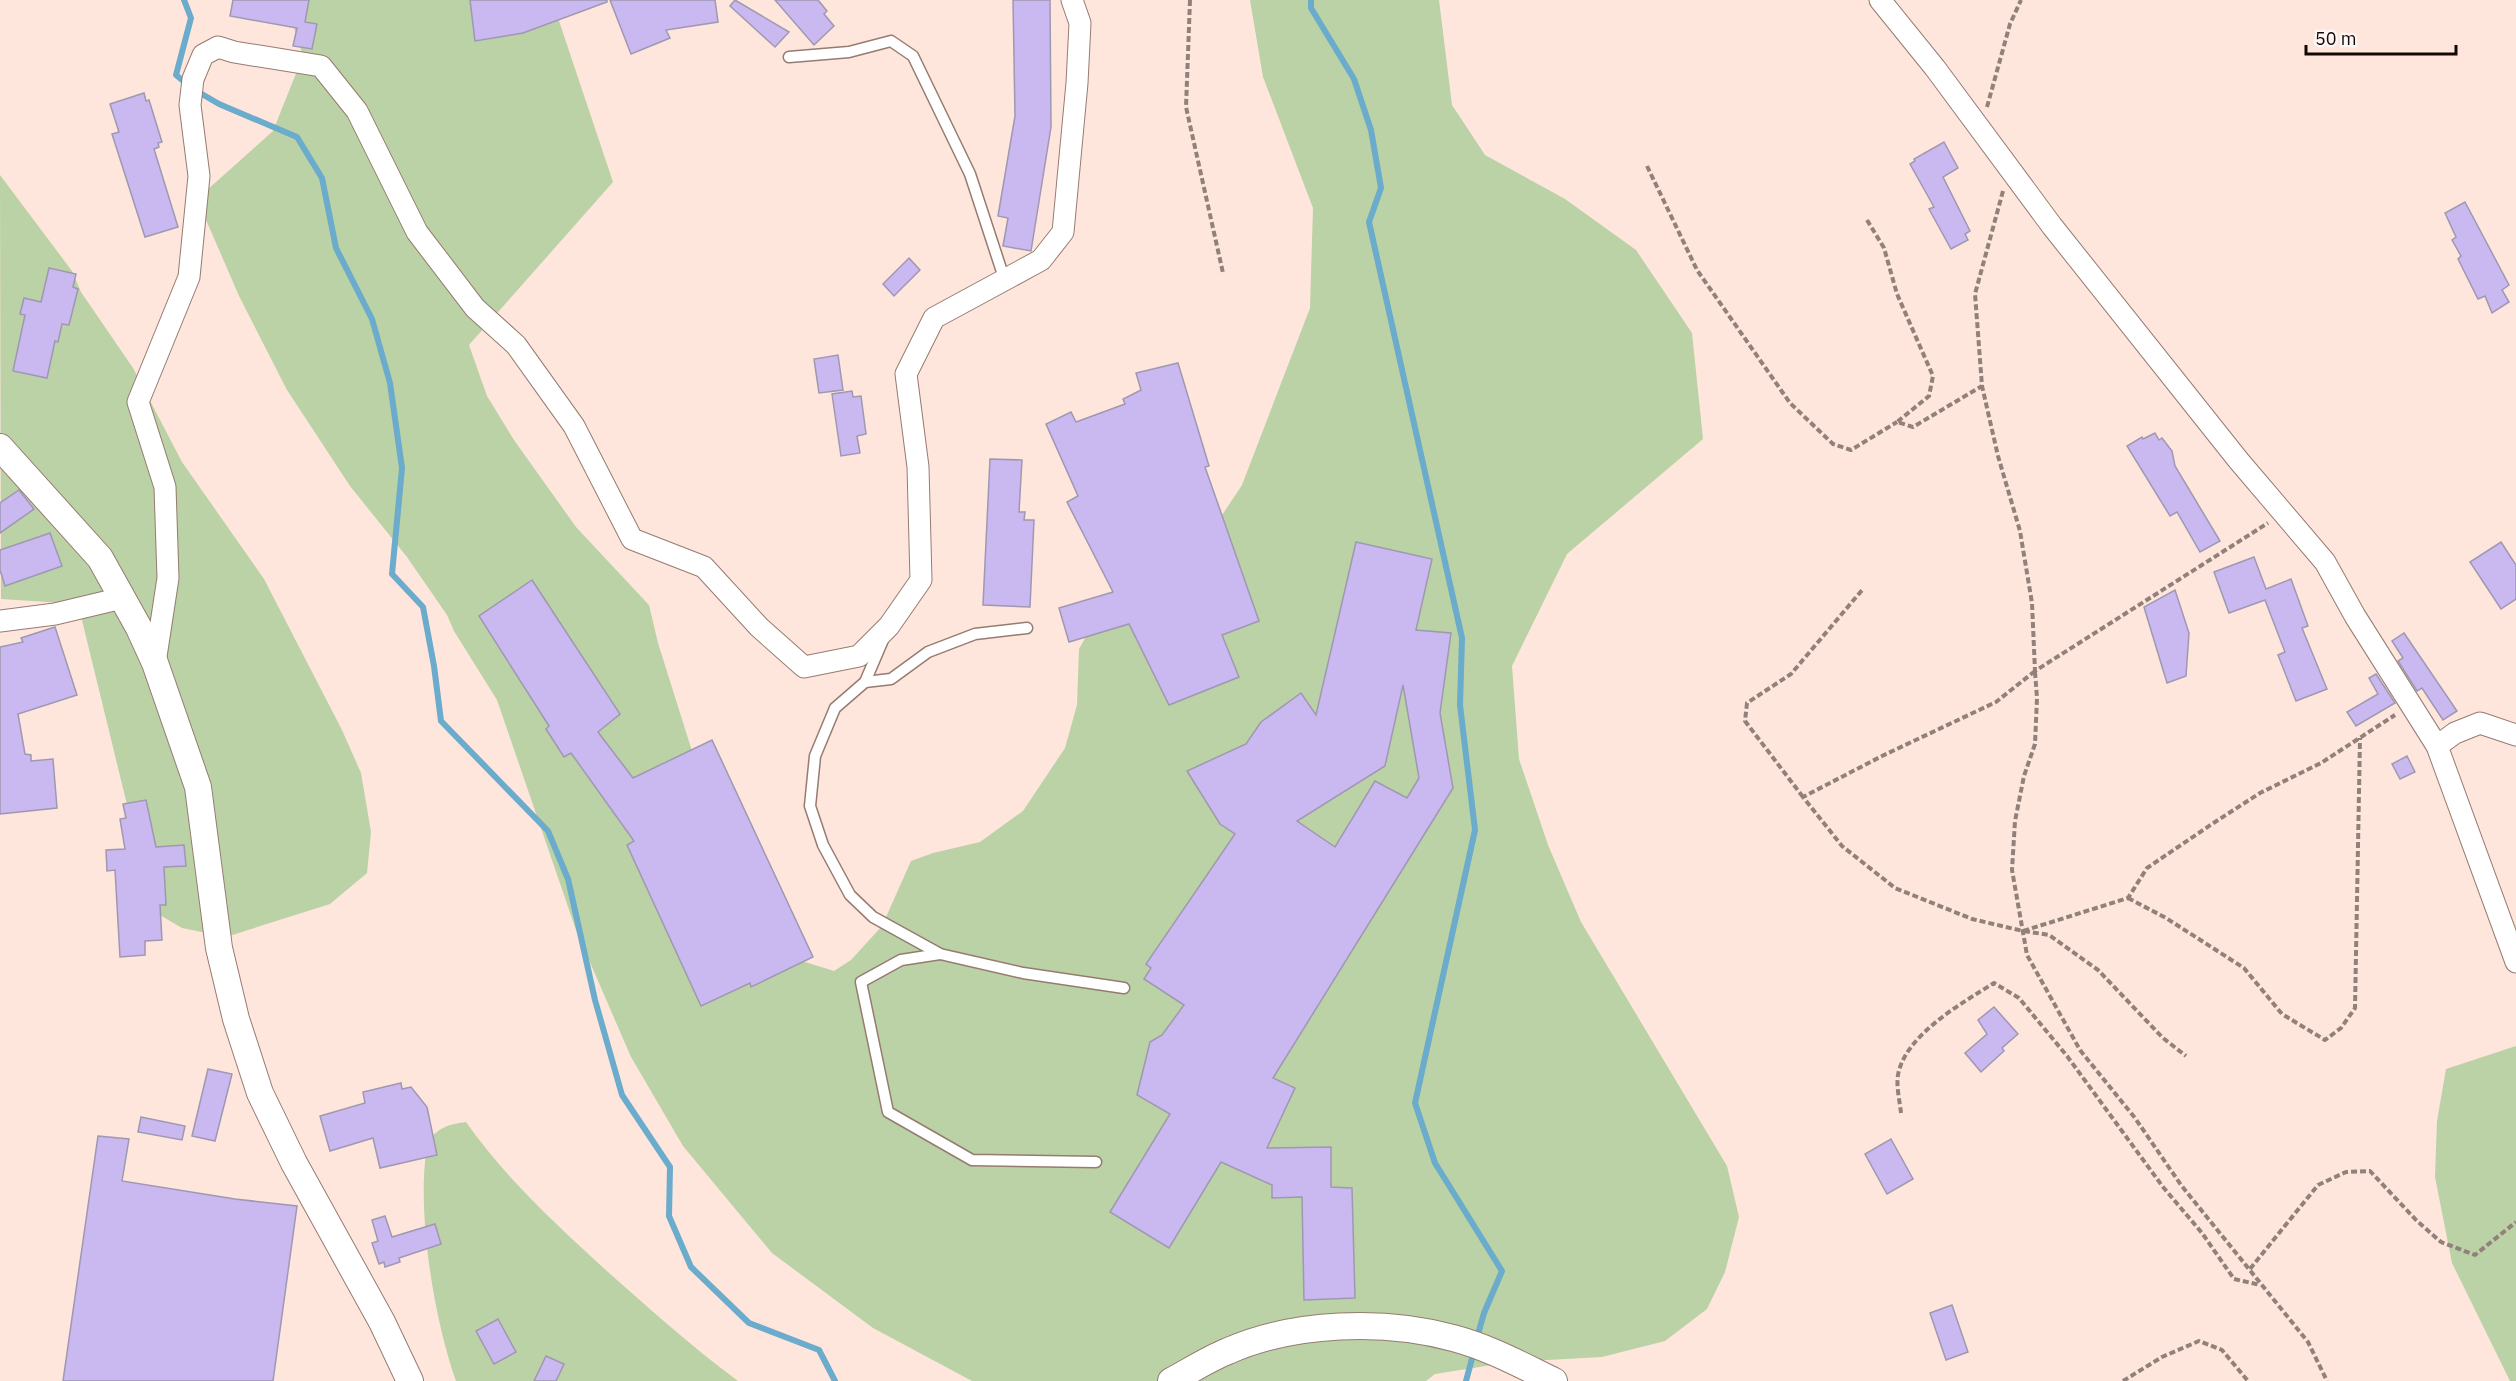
<svg xmlns="http://www.w3.org/2000/svg" width="2516" height="1381" font-family="'IBM Plex Sans',sans-serif">
	<style>
		.green { fill: #bad2a5 }
		.lines { fill: none; stroke-linecap: round; stroke-linejoin: round }
		.stream { stroke: #6babcb; stroke-width: 6 }
		.building { fill: #cab8f0; stroke: #9f98b1; stroke-width: 1.5; fill-rule: evenodd }
		.service-casing { stroke: #967b70; stroke-width: 13 }
		.minor-casing { stroke: #967b70; stroke-width: 23 }
		.tertiary-casing { stroke: #967b70; stroke-width: 28 }
		.path { stroke: #92817a; stroke-width: 4; stroke-dasharray: 6 3; stroke-linecap: butt }
		.service { stroke: #fff; stroke-width: 10 }
		.minor { stroke: #fff; stroke-width: 21 }
		.tertiary { stroke: #fff; stroke-width: 26 }
	</style>
	<rect width="100%" height="100%" fill="#fee6dc"/>
	<g class="green">
		<polygon points="285,0 552,0 613,182 469,345 487,396 514,440 576,527 649,605 658,643 703,786 802,961 834,971 851,960 882,926 911,861 933,853 980,842 1023,811 1065,748 1077,705 1079,649 1098,615 1199,550 1242,485 1310,308 1313,208 1263,77 1250,0 1439,0 1452,105 1485,155 1565,199 1636,250 1692,333 1703,439 1567,554 1512,666 1519,759 1548,845 1581,922 1727,1166 1739,1217 1725,1272 1707,1309 1665,1341 1602,1357 1511,1362 1435,1374 1426,1381 972,1381 873,1328 772,1253 683,1146 631,1057 576,930 497,700 454,631 447,615 407,557 350,486 287,390 239,296 197,199 273,131 303,56"/>
		<polygon points="0,175 72,271 81,292 133,368 182,462 264,579 342,730 361,773 371,832 367,873 330,904 226,937 182,928 153,911 78,604 1,599"/>
		<polygon points="2516,1046 2516,1381 2510,1381 2452,1263 2435,1177 2437,1121 2446,1069"/>
		<path d="M466,1122C506,1179 557,1225 608,1272C651,1310 692,1347 738,1381H456C435,1322 419,1225 425,1162C426,1157 425,1148 428,1144C435,1128 450,1124 466,1122Z"/>
	</g>
	<g class="lines">
		<g class="stream">
			<polyline points="184,0 191,18 176,75 187,84"/>
			<polyline points="1311,0 1311,8 1354,79 1371,130 1381,188 1369,222 1462,638 1460,705 1475,830 1415,1103 1435,1163 1502,1271 1484,1313 1477,1338"/>
			<polyline points="195,90 219,104 297,137 322,178 336,248 372,319 390,383 402,468 392,574 423,607 434,666 441,721 548,831 568,879 595,1000 622,1095 670,1167 669,1216 691,1267 749,1323 819,1350 835,1381"/>
			<polyline points="1466,1381 1474,1351"/>
		</g>
	</g>
	<g class="building">
		<polygon points="233,0 309,0 305,22 317,24 312,49 293,46 297,28 230,16"/>
		<polygon points="470,0 607,0 607,2 523,33 475,41"/>
		<polygon points="610,0 715,0 718,22 666,30 670,38 631,54"/>
		<polygon points="735,0 789,32 775,47 730,6"/>
		<polygon points="775,0 818,0 827,11 824,14 834,26 814,45"/>
		<polygon points="1013,0 1050,0 1051,127 1031,251 1003,246 1008,218 998,216 1015,116"/>
		<polygon points="144,93 146,101 149,100 162,142 158,143 159,147 154,149 178,227 145,237 112,134 119,132 110,104"/>
		<polygon points="1944,142 1958,168 1943,177 1970,231 1965,234 1968,240 1951,249 1929,209 1934,207 1910,164 1915,161 1914,159"/>
		<polygon points="2465,202 2509,285 2502,290 2509,302 2492,313 2485,296 2478,299 2458,259 2461,256 2452,240 2456,237 2445,213"/>
		<polygon points="909,258 920,270 894,296 883,284"/>
		<polygon points="49,268 76,274 73,287 78,289 69,325 62,324 58,342 55,341 47,378 13,371 25,315 20,314 24,298 41,302"/>
		<polygon points="838,355 843,390 819,393 814,359"/>
		<polygon points="1178,363 1209,466 1205,467 1259,621 1222,635 1239,677 1169,705 1129,624 1069,642 1059,608 1113,592 1067,502 1078,496 1046,424 1071,412 1076,422 1125,404 1123,399 1141,390 1136,373"/>
		<polygon points="852,391 853,397 861,396 866,434 857,436 860,453 841,456 832,394"/>
		<polygon points="2155,433 2159,440 2162,438 2172,451 2175,466 2220,541 2200,552 2177,512 2170,516 2127,446 2142,437 2143,439"/>
		<polygon points="990,459 1022,460 1019,512 1025,512 1024,520 1034,520 1030,607 983,605"/>
		<polygon points="19,490 34,509 0,533 0,503"/>
		<polygon points="50,533 62,566 5,586 0,570 0,550"/>
		<path d="M1356,542L1432,559L1416,630L1451,633L1440,713L1453,788L1273,1078L1295,1088L1267,1148L1331,1147V1187L1352,1188L1355,1298L1304,1300L1302,1197L1272,1198V1185L1221,1162L1169,1248L1110,1212L1170,1114L1137,1095L1150,1042L1162,1035L1184,1005L1144,979L1151,968L1146,964L1235,834L1220,824L1187,771L1246,744L1261,722L1301,693L1316,715ZM1403,685L1419,778L1407,798L1375,781L1335,847L1297,821L1385,766Z"/>
		<polygon points="2501,542 2516,565 2516,599 2501,609 2470,562"/>
		<polygon points="2254,557 2266,589 2291,579 2308,626 2302,628 2327,689 2296,701 2278,655 2285,652 2265,600 2229,613 2214,572"/>
		<polygon points="532,580 620,714 598,732 633,778 712,740 813,957 751,987 750,983 701,1006 627,845 634,841 571,753 564,757 546,729 549,726 479,616"/>
		<polygon points="2175,590 2189,633 2186,676 2167,683 2144,607"/>
		<polygon points="55,627 77,695 18,714 25,754 31,755 31,761 53,759 57,808 0,814 0,647 23,642 21,638"/>
		<polygon points="2404,633 2457,711 2443,720 2422,688 2417,691 2398,661 2403,658 2392,641"/>
		<polygon points="2376,674 2395,703 2356,726 2347,712 2378,694 2369,678"/>
		<polygon points="2407,756 2415,772 2400,779 2392,764"/>
		<polygon points="146,800 156,847 184,845 186,866 164,867 166,905 160,905 162,940 145,941 145,955 120,957 115,870 107,871 106,850 125,849 120,819 126,818 123,804"/>
		<polygon points="1994,1007 2018,1034 2002,1048 2004,1051 1981,1072 1965,1053 1987,1034 1978,1020"/>
		<polygon points="208,1069 232,1074 215,1141 192,1136"/>
		<polygon points="401,1083 402,1089 411,1087 427,1107 437,1155 380,1168 373,1138 330,1151 320,1116 365,1103 363,1092"/>
		<polygon points="141,1117 185,1126 182,1140 138,1132"/>
		<polygon points="98,1136 129,1139 122,1181 235,1199 297,1206 273,1381 63,1381"/>
		<polygon points="1891,1139 1913,1179 1887,1194 1865,1154"/>
		<polygon points="385,1216 392,1237 435,1224 441,1244 399,1258 400,1262 385,1267 384,1262 379,1264 372,1243 378,1241 372,1220"/>
		<polygon points="1952,1305 1968,1352 1946,1360 1930,1313"/>
		<polygon points="498,1319 516,1352 494,1364 476,1331"/>
		<polygon points="546,1356 564,1364 556,1381 534,1381"/>
	</g>
	<g class="lines">
		<defs>
			<g id="service">
				<polyline points="789,57 849,52 891,41 913,56 970,174 1005,281"/>
				<polyline points="883,640 865,682 835,708 815,756 810,806 823,845 850,895 873,917 940,954 1023,973 1124,988"/>
				<polyline points="865,682 891,679 928,652 975,634 1027,628"/>
				<polyline points="940,954 901,960 861,982 888,1112 972,1160 1096,1162"/>
			</g>
			<g id="minor">
				<polyline points="1880,0 1935,68 2052,226 2239,461 2325,562 2355,616 2437,746 2516,962"/>
				<polyline points="0,621 55,614 122,598"/>
				<polyline points="155,663 168,578 165,487 138,402 189,277 199,176 190,105 193,79 203,55 218,47 234,52 321,66 357,111 417,232 475,308 516,345 574,426 632,539 704,567 759,627 804,667 859,656 889,626 921,580 918,467 906,374 934,318 1041,260 1063,232 1077,83 1080,23 1072,0"/>
				<polyline points="2437,746 2455,733 2480,723 2516,735"/>
			</g>
			<g id="tertiary">
				<polyline points="0,447 100,558 139,628 155,663 198,787 219,948 236,1019 260,1093 294,1163 382,1322 410,1381"/>
				<path d="M1171,1381C1190,1371 1208,1359 1228,1351C1294,1322 1384,1319 1453,1338C1488,1347 1521,1365 1554,1381"/>
			</g>
		</defs>
		<use href="#service" class="service-casing"/>
		<use href="#minor" class="minor-casing"/>
		<use href="#tertiary" class="tertiary-casing"/>
		<g class="path">
			<polyline points="1190,0 1186,107 1223,273"/>
			<polyline points="1987,107 2010,24 2021,0"/>
			<polyline points="1647,166 1697,270 1790,403 1833,444 1851,450 1897,422"/>
			<polyline points="2003,191 1975,294 1982,386 1998,456 2020,531 2032,603 2035,671 2268,523"/>
			<polyline points="1867,220 1884,248 1897,294 1933,376 1929,396 1897,422 1913,427 1982,386"/>
			<polyline points="2035,671 1996,702 1882,756 1803,797 1842,846 1895,888 1972,919 2023,931 2128,898 2147,868 2212,824 2260,793 2321,763 2395,715"/>
			<polyline points="2035,672 2037,698 2035,744 2024,776 2015,821 2012,870 2027,955 2080,1050 2135,1118 2181,1185 2308,1342 2327,1381"/>
			<polyline points="1803,797 1745,721 1747,703 1791,674 1863,589"/>
			<polyline points="2128,898 2166,918 2244,968 2282,1014 2325,1040 2341,1028 2355,1008 2360,738"/>
			<polyline points="2024,931 2049,935 2098,970 2163,1038 2186,1056"/>
			<path d="M1901,1113C1900,1102 1896,1087 1898,1075C1905,1035 1962,1003 1994,983L2019,998L2067,1056L2163,1187L2202,1233L2234,1279L2260,1285"/>
			<polyline points="2250,1269 2318,1185 2346,1172 2370,1171 2417,1221 2441,1242 2475,1255 2516,1222"/>
			<polyline points="2123,1381 2162,1357 2199,1341 2222,1350 2248,1381"/>
		</g>
		<use href="#service" class="service"/>
		<use href="#minor" class="minor"/>
		<use href="#tertiary" class="tertiary"/>
	</g>
	<path d="M2306 45v9h150v-9" fill="none" stroke="#120906" stroke-width="3"/>
	<text x="2315" y="45" font-size="18" fill="#120906" stroke="#fef7f5" stroke-width="4.5" paint-order="stroke">50 m</text>
</svg>
